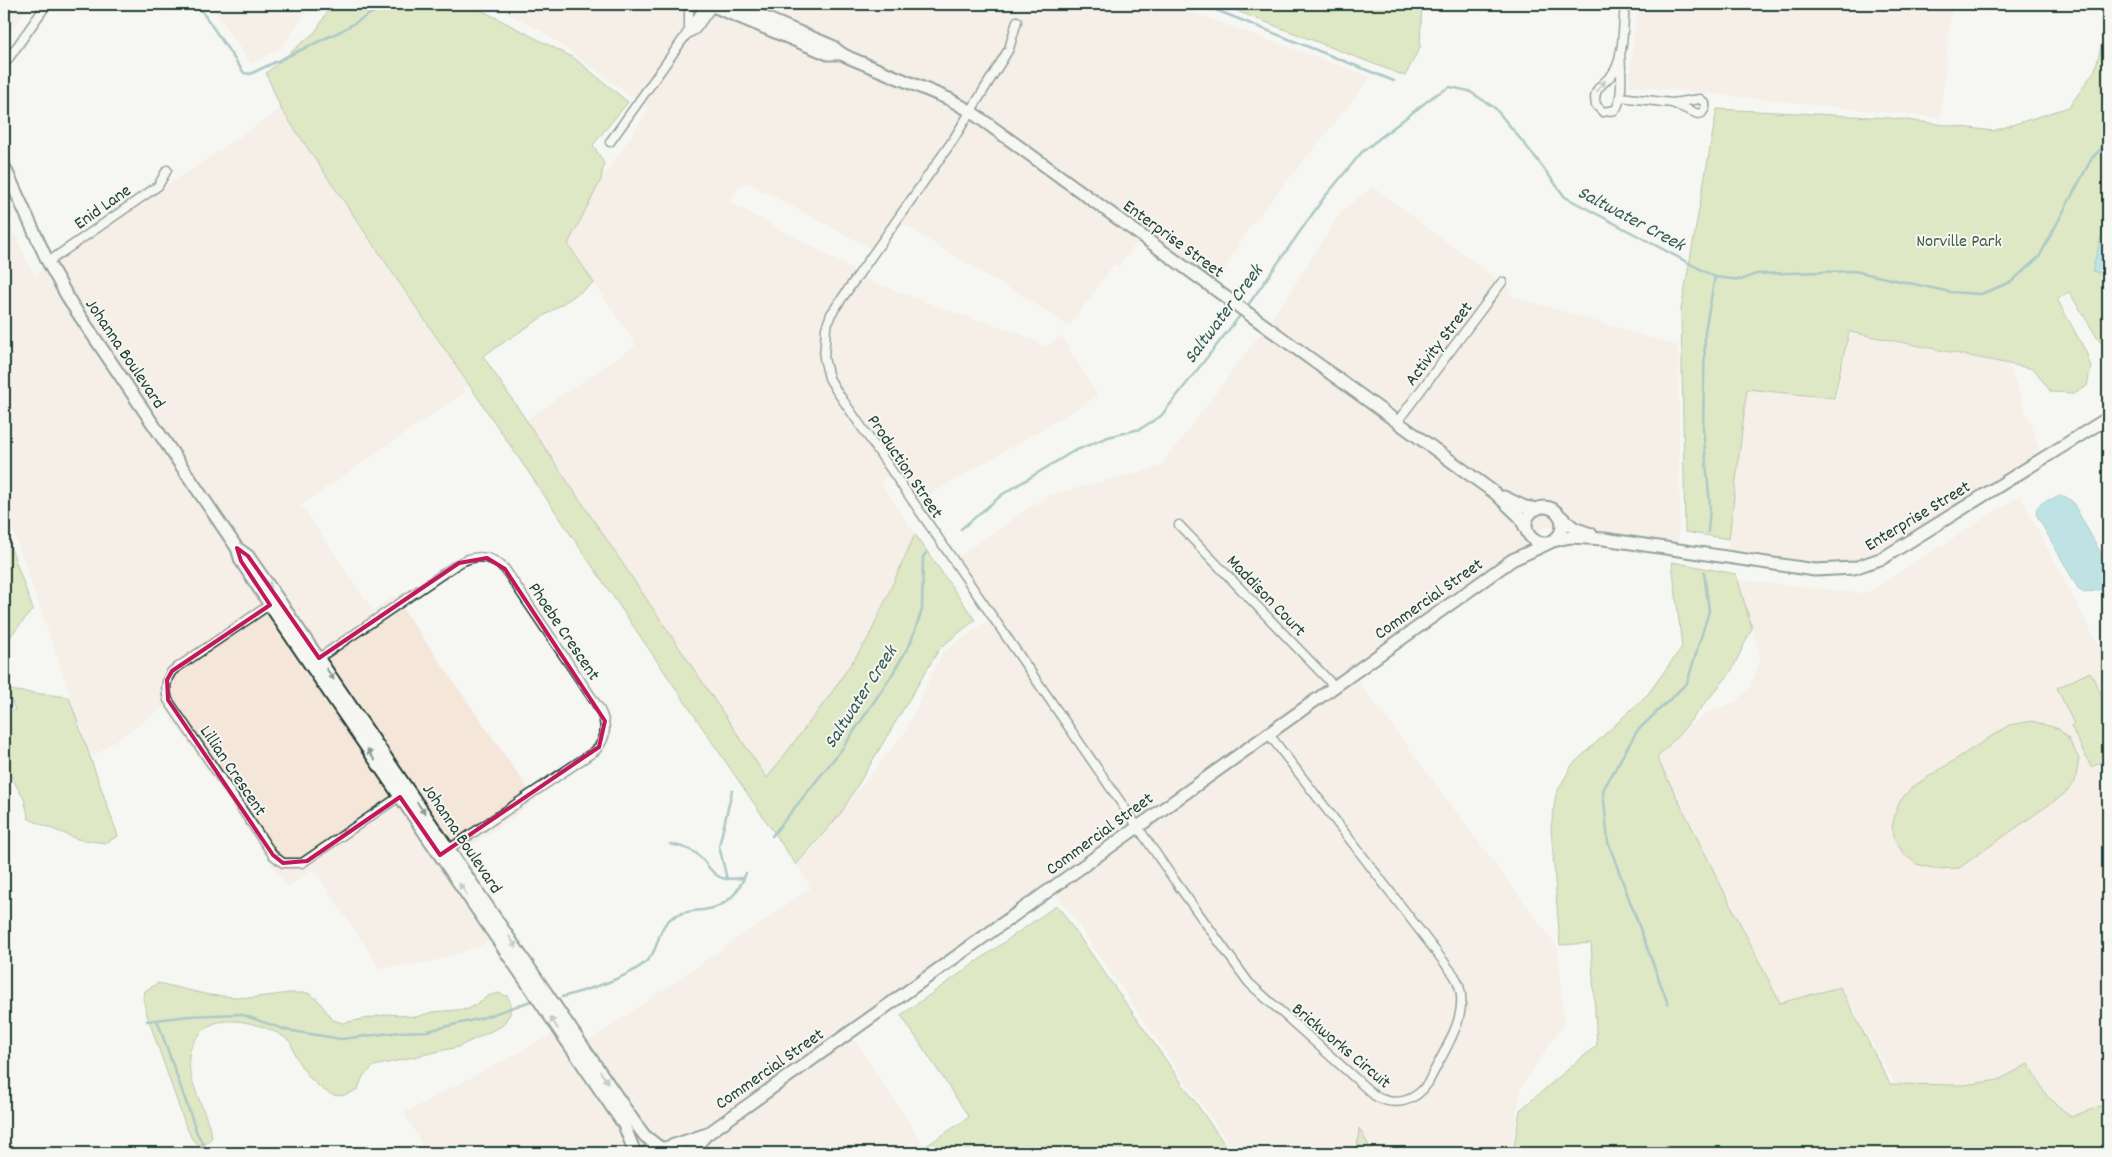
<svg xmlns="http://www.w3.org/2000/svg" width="2112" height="1157" font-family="Dekko,sans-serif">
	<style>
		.built { fill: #f4e6d9 }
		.green { fill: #c0d78d; stroke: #708a60 }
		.water { fill: #7ccdd4; stroke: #579394 }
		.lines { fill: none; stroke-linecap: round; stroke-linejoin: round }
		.stream { stroke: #579394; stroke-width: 2.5 }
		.street-casing { stroke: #1f3d34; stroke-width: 11 }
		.secondary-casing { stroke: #1f3d34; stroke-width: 15 }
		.street { stroke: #f6f6f2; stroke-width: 8 }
		.secondary { stroke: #f6f6f2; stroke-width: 11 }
		.oneway { fill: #8a9a93 }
		.marked { fill: none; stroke: #c2185b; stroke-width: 4; stroke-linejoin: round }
		.labels { text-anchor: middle; stroke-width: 4; stroke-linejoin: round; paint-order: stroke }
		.street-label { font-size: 18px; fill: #1f3d34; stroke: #f6f6f2 }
		.park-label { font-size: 18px; fill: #3f5c46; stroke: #f6f6f2 }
		.water-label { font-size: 19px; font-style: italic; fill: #325a54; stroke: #f6f6f2 }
	</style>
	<rect width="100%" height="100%" fill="#f6f6f2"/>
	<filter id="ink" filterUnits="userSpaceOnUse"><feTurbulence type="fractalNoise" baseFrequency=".02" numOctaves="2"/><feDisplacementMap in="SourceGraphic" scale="10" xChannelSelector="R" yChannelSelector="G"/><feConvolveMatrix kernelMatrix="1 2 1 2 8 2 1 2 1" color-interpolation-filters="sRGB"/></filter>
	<g filter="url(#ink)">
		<g class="built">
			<polygon points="4,4 30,4 4,41"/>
			<polygon points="210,4 312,4 280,48 251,64"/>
			<polygon points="489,4 1169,4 1371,77 1246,232 1220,277 1212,288 1141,237 1119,266 1114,264 1069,327 1028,299 962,261 898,220 876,251 748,183 740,186 729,202 824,253 872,282 953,312 1017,332 1046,347 1062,336 1098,396 914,504 893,473 880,482 915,534 869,637 830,695 768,779 524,421 636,345 568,244 601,180 649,109 542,31"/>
			<polygon points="1638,4 1952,4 1940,118 1629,85"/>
			<polygon points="281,109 468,385 462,388 465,392 301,505 373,610 394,596 536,800 460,854 507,928 480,946 431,962 380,968 314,870 287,887 164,707 92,757 4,504 4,212 34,275"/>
			<polygon points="1373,187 1495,278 1508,286 1511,296 1678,346 1680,517 1677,550 1544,526 1512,561 1353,674 1558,948 1564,1023 1521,1087 1511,1153 1235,1153 1053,888 850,1033 925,1147 916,1153 427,1153 404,1113 559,1031 573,1052 811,888 797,866 905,732 942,653 993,618 953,560 1047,496 1159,467 1191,427 1286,299 1342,211"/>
			<polygon points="1850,334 2009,365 2043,459 1854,569 1727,558 1747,389 1836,398"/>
			<polygon points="2020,496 2108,664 2108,1103 2071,1117 2047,1096 2028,1064 2000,1080 1964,1085 1895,1084 1841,987 1780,1003 1657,758 1682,731 1706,714 1736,701 1750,687 1761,659 1737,580 1862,593 1870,591"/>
		</g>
		<g class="green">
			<polygon points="332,4 469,4 574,58 628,102 593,145 604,163 601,180 568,244 594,283 483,356 767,778 830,695 869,637 915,534 975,620 940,648 841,813 796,865 281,109 266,73 316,31"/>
			<polygon points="1219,4 1422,4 1420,47 1405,76"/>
			<polygon points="2108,20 2108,350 2103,341 2100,342 2069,292 2057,299 2086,352 2091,367 2087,386 2074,393 2051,392 2034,369 1849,332 1834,398 1747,389 1729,539 1685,532 1681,310 1717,109 1891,118 1993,131 2069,107 2095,70"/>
			<polygon points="4,529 33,609 4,644"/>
			<polygon points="1672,562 1736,574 1752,628 1731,672 1682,731 1657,758 1780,1003 1840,987 1890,1084 1964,1085 1999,1080 2028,1064 2047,1096 2071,1117 2108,1103 2108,1153 1513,1153 1520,1110 1597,1045 1591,943 1560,945 1551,828 1556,794 1572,765 1648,694 1682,647"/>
			<polygon points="2090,672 2108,708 2108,759 2091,767 2071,726 2074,724 2057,688"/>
			<polygon points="7,690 69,697 118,836 105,843 77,839 29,819 24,799 4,764 4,714 15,710"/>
			<polygon points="2032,721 2059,729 2068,738 2079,759 2075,782 2064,794 1959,868 1936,869 1916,864 1903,853 1895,840 1892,827 1896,811 1900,801 1911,788 2009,725"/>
			<polygon points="1057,905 1231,1153 916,1153 969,1117 901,1015"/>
			<path d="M158,983L209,995L250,998L290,993H308L317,999L333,1020L343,1023L389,1014L416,1017L432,1012L469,1009L488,996L498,993L507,996L510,1002V1014L502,1026L458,1047L374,1066L363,1076L358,1089C348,1094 339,1099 329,1093C316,1087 302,1070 296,1057C293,1052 293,1044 288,1040C271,1026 225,1012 206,1028C198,1035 189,1046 189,1057C188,1084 207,1111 212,1137L207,1143L199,1145L192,1139L185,1124L146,1012L143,998L145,991Z"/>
			<polygon points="1359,1128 1373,1153 1357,1153"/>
		</g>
		<g class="water">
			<polygon points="2108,211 2108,276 2092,271"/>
			<path d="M2061,496H2064L2072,501L2108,566V588L2085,593L2079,590L2036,514C2036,501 2050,500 2061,496Z"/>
		</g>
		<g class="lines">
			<g class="stream">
				<polyline points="197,4 244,73 250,74 341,31 387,4"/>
				<polyline points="1201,4 1394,81"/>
				<polyline points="1246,308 1323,199 1362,152 1435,95 1450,87 1469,91 1495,108 1536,158 1565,197 1715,277 1741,280 1756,274 1854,271 1950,292 1981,294 2011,282 2039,257 2092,158 2108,142"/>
				<polyline points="961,529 1003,494 1072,452 1108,437 1140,429 1161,416 1242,313"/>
				<polyline points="1708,532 1710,506 1703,428 1705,331 1715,277"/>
				<polyline points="732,791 719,846 727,879 744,878"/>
				<polyline points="772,836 842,749 890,678 910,644 922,610 923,557 926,553"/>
				<path d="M670,844C680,846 689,848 697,854C707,862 712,877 726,879"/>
				<path d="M562,997C584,991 638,976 651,956C659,945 658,929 670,919C680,912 691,911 703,910C727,907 738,894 746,873"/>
				<polyline points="1668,1004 1608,842 1603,790 1637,731 1687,683 1709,611 1704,572"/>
				<polyline points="157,1020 197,1133 208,1153"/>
				<polyline points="147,1021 189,1016 240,1014 286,1030 341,1039 400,1032 427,1031 482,1018 531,1001"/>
			</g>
			<defs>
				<g id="street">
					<path d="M1017,21L1009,49L953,140L831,314L826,328L824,358L829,378L836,390L1175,881L1249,983L1375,1096C1395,1107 1415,1102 1428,1083C1443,1051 1476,1009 1454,975L1268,733"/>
					<polyline points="689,27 689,4"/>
					<polyline points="686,35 696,29 714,4"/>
					<path d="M1620,53C1621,67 1624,100 1615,110L1603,112L1596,105C1591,86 1608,83 1615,70C1624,54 1623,22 1625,4"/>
					<polyline points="4,65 47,4"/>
					<polyline points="1620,97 1672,103 1700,99 1705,103 1705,108 1702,113 1698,114 1672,103"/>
					<polyline points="610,142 686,35 706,4"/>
					<polyline points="48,262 158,186 167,170"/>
					<polyline points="1397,422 1502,282"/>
					<polyline points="1179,525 1334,686"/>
					<path d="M272,603L172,671C165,680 165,689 168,700L273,855L283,863H302L403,794"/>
					<path d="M316,660L459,563C476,554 492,555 505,569L599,708C607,723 608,738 595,751L446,851"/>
				</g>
				<g id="secondary">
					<polyline points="708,4 828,54 842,54 850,58 949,99 970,111 1495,493 1520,517 1526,529"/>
					<polyline points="732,4 832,46 842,54"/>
					<polyline points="4,166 48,262 71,303 237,548 248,556 278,599 635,1123 645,1136 659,1147"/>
					<polyline points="1504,497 1525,507 1537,509"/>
					<circle cx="1544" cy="525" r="18"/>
					<polyline points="1559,515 1574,528 1591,534"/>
					<polyline points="1553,541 1570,537 1604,539 1815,570 1854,568 1883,558 2108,418"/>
					<polyline points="237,548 241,561 283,625 624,1125 635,1153"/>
					<polyline points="665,1148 704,1135"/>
					<polyline points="645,1153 653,1148 663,1148"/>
					<polyline points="690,1153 706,1135 1512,560 1549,543"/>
				</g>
			</defs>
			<use href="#street" class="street-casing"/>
			<use href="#secondary" class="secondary-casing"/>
			<use href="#street" class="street"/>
			<use href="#secondary" class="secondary"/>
		</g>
		<defs><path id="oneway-solid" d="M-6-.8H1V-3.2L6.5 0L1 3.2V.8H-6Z" transform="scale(1.25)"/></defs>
		<g class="oneway">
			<use href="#oneway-solid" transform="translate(1601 86) rotate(-53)"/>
			<use href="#oneway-solid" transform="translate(267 582) rotate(54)"/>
			<use href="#oneway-solid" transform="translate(330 674) rotate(56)"/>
			<use href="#oneway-solid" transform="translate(371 755) rotate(-124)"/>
			<use href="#oneway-solid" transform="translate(421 808) rotate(56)"/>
			<use href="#oneway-solid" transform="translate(463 889) rotate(-124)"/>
			<use href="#oneway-solid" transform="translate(513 942) rotate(56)"/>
			<use href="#oneway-solid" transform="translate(554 1023) rotate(-124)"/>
			<use href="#oneway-solid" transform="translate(604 1077) rotate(56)"/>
		</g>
	</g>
	<path d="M0 0H2112V1157H0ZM237,548L248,556L319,658L459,563L487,558L505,569L605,721L599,747L440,855L400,797L307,861L283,863L273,855L168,700L167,680L172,671L270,605L241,561Z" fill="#f6f6f2" fill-opacity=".55" fill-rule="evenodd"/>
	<path class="marked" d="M237,548L248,556L319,658L459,563L487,558L505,569L605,721L599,747L440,855L400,797L307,861L283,863L273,855L168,700L167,680L172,671L270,605L241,561Z"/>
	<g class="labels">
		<g class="street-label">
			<text transform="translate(102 206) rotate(-35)" y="6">Enid Lane</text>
			<text transform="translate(1174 238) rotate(36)" y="6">Enterprise Street</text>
			<text transform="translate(1438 343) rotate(-53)" y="6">Activity Street</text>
			<text transform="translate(126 353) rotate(56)" y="6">Johanna Boulevard</text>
			<text transform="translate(906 466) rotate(56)" y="6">Production Street</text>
			<text transform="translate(1917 515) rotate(-31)" y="6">Enterprise Street</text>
			<text transform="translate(1267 595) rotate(46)" y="6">Maddison Court</text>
			<text transform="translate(1428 598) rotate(-35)" y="6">Commercial Street</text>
			<text transform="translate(565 631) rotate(56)" y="6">Phoebe Crescent</text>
			<text transform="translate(234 770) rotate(56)" y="6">Lillian Crescent</text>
			<text transform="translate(1099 833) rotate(-36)" y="6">Commercial Street</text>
			<text transform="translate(463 838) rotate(56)" y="6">Johanna Boulevard</text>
			<text transform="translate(1342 1045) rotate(40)" y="6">Brickworks Circuit</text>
			<text transform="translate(769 1068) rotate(-35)" y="6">Commercial Street</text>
		</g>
		<g class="park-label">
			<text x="1959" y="246">Norville Park</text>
		</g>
		<g class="water-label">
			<text transform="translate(1632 217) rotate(28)" y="7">Saltwater Creek</text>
			<text transform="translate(1222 313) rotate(-53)" y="7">Saltwater Creek</text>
			<text transform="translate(859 696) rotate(-57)" y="7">Saltwater Creek</text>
		</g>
	</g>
	<rect width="2112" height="1157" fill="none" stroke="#f6f6f2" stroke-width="20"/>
	<rect x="10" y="10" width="2092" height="1137" fill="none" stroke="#1f3d34" stroke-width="2" filter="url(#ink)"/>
</svg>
